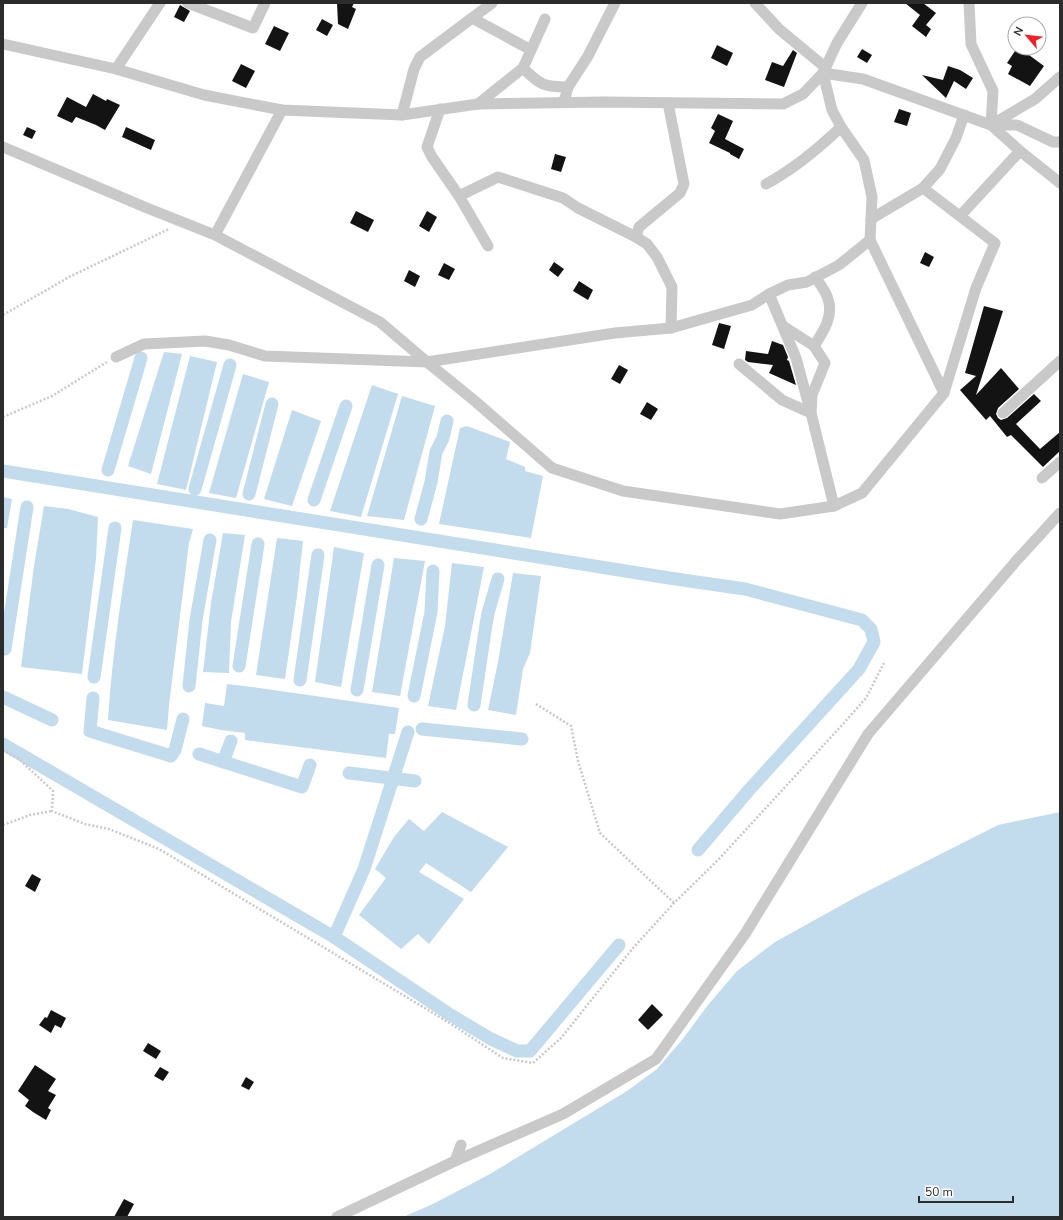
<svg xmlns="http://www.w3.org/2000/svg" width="1063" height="1220" font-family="'Nunito Sans',sans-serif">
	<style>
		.water { fill: #c2dbed }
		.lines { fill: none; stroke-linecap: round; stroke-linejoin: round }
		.canal { stroke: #c2dbed; stroke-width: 13 }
		.building { fill: #131313 }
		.path { stroke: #c9c9c9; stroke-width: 2.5; stroke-dasharray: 2 2; stroke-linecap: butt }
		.minor { stroke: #c9c9c9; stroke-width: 11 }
	</style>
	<rect width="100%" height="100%" fill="#fff"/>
	<g class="water">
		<polygon points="164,352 182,354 151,474 128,466"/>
		<polygon points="190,356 217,362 186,490 157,484"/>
		<polygon points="243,374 269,382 236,498 209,493"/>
		<polygon points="372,385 398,394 361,517 330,511"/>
		<polygon points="402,396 435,406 404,520 367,516"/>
		<polygon points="292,410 321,421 292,506 264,499"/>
		<polygon points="467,426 510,442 506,459 525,467 525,471 543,476 531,538 439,524 460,428"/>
		<polygon points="3,497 12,499 7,528 3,528"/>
		<polygon points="44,506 68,509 98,517 96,559 82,674 21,667 34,566"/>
		<path d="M133,520L193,529L189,543L169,705L167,730L108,720C112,653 123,586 133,520Z"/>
		<polygon points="223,533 245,535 231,622 229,673 203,672 211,603"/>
		<polygon points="277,538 303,541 297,596 285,679 256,675"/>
		<polygon points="334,547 364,553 341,687 315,682"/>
		<polygon points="394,558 425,561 400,696 372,692"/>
		<polygon points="452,563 484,567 456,710 428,706 445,626"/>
		<polygon points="513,573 541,576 530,653 523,669 516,715 488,710 498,662"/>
		<polygon points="227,684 252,687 399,708 395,734 389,734 386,758 245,740 245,733 221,730 202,726 205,703 224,706"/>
		<polygon points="442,812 508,847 471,892 426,863 419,872 464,899 429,944 418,934 401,949 359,915 386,878 375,869 394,837 409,819 424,831"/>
		<polygon points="1060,812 1060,1217 403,1217 433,1204 490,1174 627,1091 657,1069 682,1040 708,1005 737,971 775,942 858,896 998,825"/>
	</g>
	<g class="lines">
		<g class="canal">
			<polyline points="108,470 141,358"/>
			<polyline points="3,471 669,578 745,589 862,620 871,629 874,642 859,669 749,790 698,850"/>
			<polyline points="195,489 230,365"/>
			<polyline points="249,494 272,404"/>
			<polyline points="314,500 346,406"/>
			<polyline points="421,519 431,482 436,452 443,438 447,421"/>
			<polyline points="5,649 27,507"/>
			<polyline points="239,666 258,544"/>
			<polyline points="94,677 115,528"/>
			<polyline points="300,680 318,555"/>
			<polyline points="189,686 196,620 210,540"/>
			<polyline points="357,690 378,565"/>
			<polyline points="414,696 431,612 433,571"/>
			<polyline points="3,697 52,720"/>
			<polyline points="93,698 90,731 171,756 175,750 183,719"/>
			<polyline points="474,705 485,631 488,613 498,579"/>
			<polyline points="422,729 522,739"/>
			<polyline points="3,744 334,937 364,869 408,732"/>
			<polyline points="199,754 302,787 310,765"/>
			<polyline points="223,762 231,741"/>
			<polyline points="349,773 415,781"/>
			<polyline points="334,937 449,1014 491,1039 517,1051 530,1051 619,945"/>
		</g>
	</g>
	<g class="building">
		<polygon points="337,3 354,3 352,7 356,9 348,29 338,24"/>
		<polygon points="905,3 923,3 936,13 926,25 931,29 926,37 912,26 920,15"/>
		<polygon points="180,5 190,11 184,22 174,17"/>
		<polygon points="322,19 333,25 327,36 316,30"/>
		<polygon points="274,26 289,33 280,51 265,44"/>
		<polygon points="717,45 733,53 727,66 711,58"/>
		<polygon points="1017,48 1025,48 1031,52 1029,55 1044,66 1030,86 1008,74 1012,66 1007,63"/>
		<polygon points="862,49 872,55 867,63 857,57"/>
		<polygon points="793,50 797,53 784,87 765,80 772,62 783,66"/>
		<polygon points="241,64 255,71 246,88 232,81"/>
		<polygon points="948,66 960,70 973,78 966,89 954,81 946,98 922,75 943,80"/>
		<polygon points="93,94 106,101 107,99 120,105 105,130 96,125 76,117 72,123 57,116 67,97 86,107"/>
		<polygon points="899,109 911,113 907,126 894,122"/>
		<polygon points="718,114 733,121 725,139 744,149 739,159 730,154 730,153 709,143 715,131 711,128"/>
		<polygon points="27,127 36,131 32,139 23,135"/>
		<polygon points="126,127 155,140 151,150 122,137"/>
		<polygon points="555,154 566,157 561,172 551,169"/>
		<polygon points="356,211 374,220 368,232 350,223"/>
		<polygon points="427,211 437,217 429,232 419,226"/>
		<polygon points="925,252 934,257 929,267 920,263"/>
		<polygon points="554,262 564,269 558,277 549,270"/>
		<polygon points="444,263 455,269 449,280 438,275"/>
		<polygon points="409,270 420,276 415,287 404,281"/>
		<polygon points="579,281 593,290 588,300 573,291"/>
		<polygon points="984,306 1003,311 976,395 1001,368 1019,389 998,408 996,414 998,418 1001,420 1007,418 1034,394 1041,401 1016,424 1040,449 1060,432 1060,451 1043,467 1011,435 1007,437 990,416 986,420 960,390 976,376 965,373"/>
		<polygon points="719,323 731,326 724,349 712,345"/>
		<polygon points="772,341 783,345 788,357 787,360 789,361 796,385 769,373 773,365 748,362 745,360 746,351 768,354"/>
		<polygon points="619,365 628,370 620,384 611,379"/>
		<polygon points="647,402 658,409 651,420 640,414"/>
		<polygon points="32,874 41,879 35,892 25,886"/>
		<polygon points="652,1004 663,1015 648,1030 638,1020"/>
		<polygon points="51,1010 66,1018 61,1028 55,1025 51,1033 39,1025 45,1017 47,1018"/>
		<polygon points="148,1043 161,1051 156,1059 143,1051"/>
		<polygon points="35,1065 56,1079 48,1091 56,1095 48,1108 51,1110 46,1120 33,1112 25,1106 29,1100 18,1091"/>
		<polygon points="160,1067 169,1072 163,1081 154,1076"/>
		<polygon points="246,1077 254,1082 249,1090 241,1086"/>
		<polygon points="124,1199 134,1204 127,1217 114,1217"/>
	</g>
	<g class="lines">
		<g class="path">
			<polyline points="3,315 69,277 169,229"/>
			<polyline points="3,417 52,396 107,362"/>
			<polyline points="536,704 571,726 578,761 600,833 674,903"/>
			<polyline points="3,750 19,759 53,791 52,811 85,824 109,829 159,849 323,947 448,1022 503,1058 533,1063 561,1038 633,948 674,903 718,860 844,723 866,698 884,663"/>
			<polyline points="3,825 30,815 52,811"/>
		</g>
		<g class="minor">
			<polyline points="188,3 253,28 265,3"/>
			<polyline points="755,3 779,29 826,68"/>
			<polyline points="862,3 837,43 823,73 832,110 841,127 864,160 872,197 870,240 944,393"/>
			<polyline points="969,3 971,44 993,91 991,125"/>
			<polyline points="472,18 531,50"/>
			<polyline points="3,44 116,69 204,95 282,110 402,115 478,104 602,102 783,104 803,94 823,73 863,79 991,125 1020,151 1060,183"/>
			<path d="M523,68C540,85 544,87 568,87"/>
			<polyline points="116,69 160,3"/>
			<polyline points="564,102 568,87 588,56 615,3"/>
			<polyline points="478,104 523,68 545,19"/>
			<polyline points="440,109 427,147 432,157 459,196 488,246"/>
			<polyline points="402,115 414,69 420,57 492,3"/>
			<polyline points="991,125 1035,99 1060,77"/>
			<polyline points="991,125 1017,125 1053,142 1060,142"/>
			<polyline points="3,147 147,208 215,235 380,322 427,362 476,402 552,468 623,491 780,514 834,506 862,493 944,393 976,288 995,243 923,188"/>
			<path d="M766,184C794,169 818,149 841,127"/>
			<polyline points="459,196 498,177 563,198 578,208 636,237 647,244 657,257 672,287 671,328"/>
			<polyline points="960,216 1020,151"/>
			<polyline points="871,219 923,188 940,169 956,138 964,115"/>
			<polyline points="215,235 282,110"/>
			<polyline points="636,237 639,227 680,193 684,184 668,103"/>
			<polyline points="769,294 796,358 809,406"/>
			<polyline points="783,326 814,346 825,363 812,395 811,413 834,506"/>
			<path d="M814,346C823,332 834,316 828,299C826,291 820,284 815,277"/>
			<polyline points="116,357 144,344 205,341 229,345 265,356 427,362 615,333 671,328 752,305 769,294 788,285 807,282 839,265 870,240"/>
			<polyline points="739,364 782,400 811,413"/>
			<polyline points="1003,413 1060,361"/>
			<polyline points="1042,478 1060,462"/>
			<polyline points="455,1161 563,1114 656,1059 745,934 868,734 1017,560 1060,513"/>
			<polyline points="337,1217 455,1161 461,1145"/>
		</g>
	</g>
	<rect width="1063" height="1220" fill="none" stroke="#2c2c2c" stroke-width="8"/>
	<g transform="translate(1027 36) rotate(298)"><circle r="19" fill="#ffffff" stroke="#ababab"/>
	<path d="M0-3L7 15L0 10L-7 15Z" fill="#f22026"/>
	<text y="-6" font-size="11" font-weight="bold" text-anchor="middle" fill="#2c2c2c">N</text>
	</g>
	<path d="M919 1196v6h94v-6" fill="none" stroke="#2c2c2c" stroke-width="2"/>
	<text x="925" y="1196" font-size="12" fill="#2c2c2c" stroke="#ffffff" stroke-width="3" paint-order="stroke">50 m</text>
</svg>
